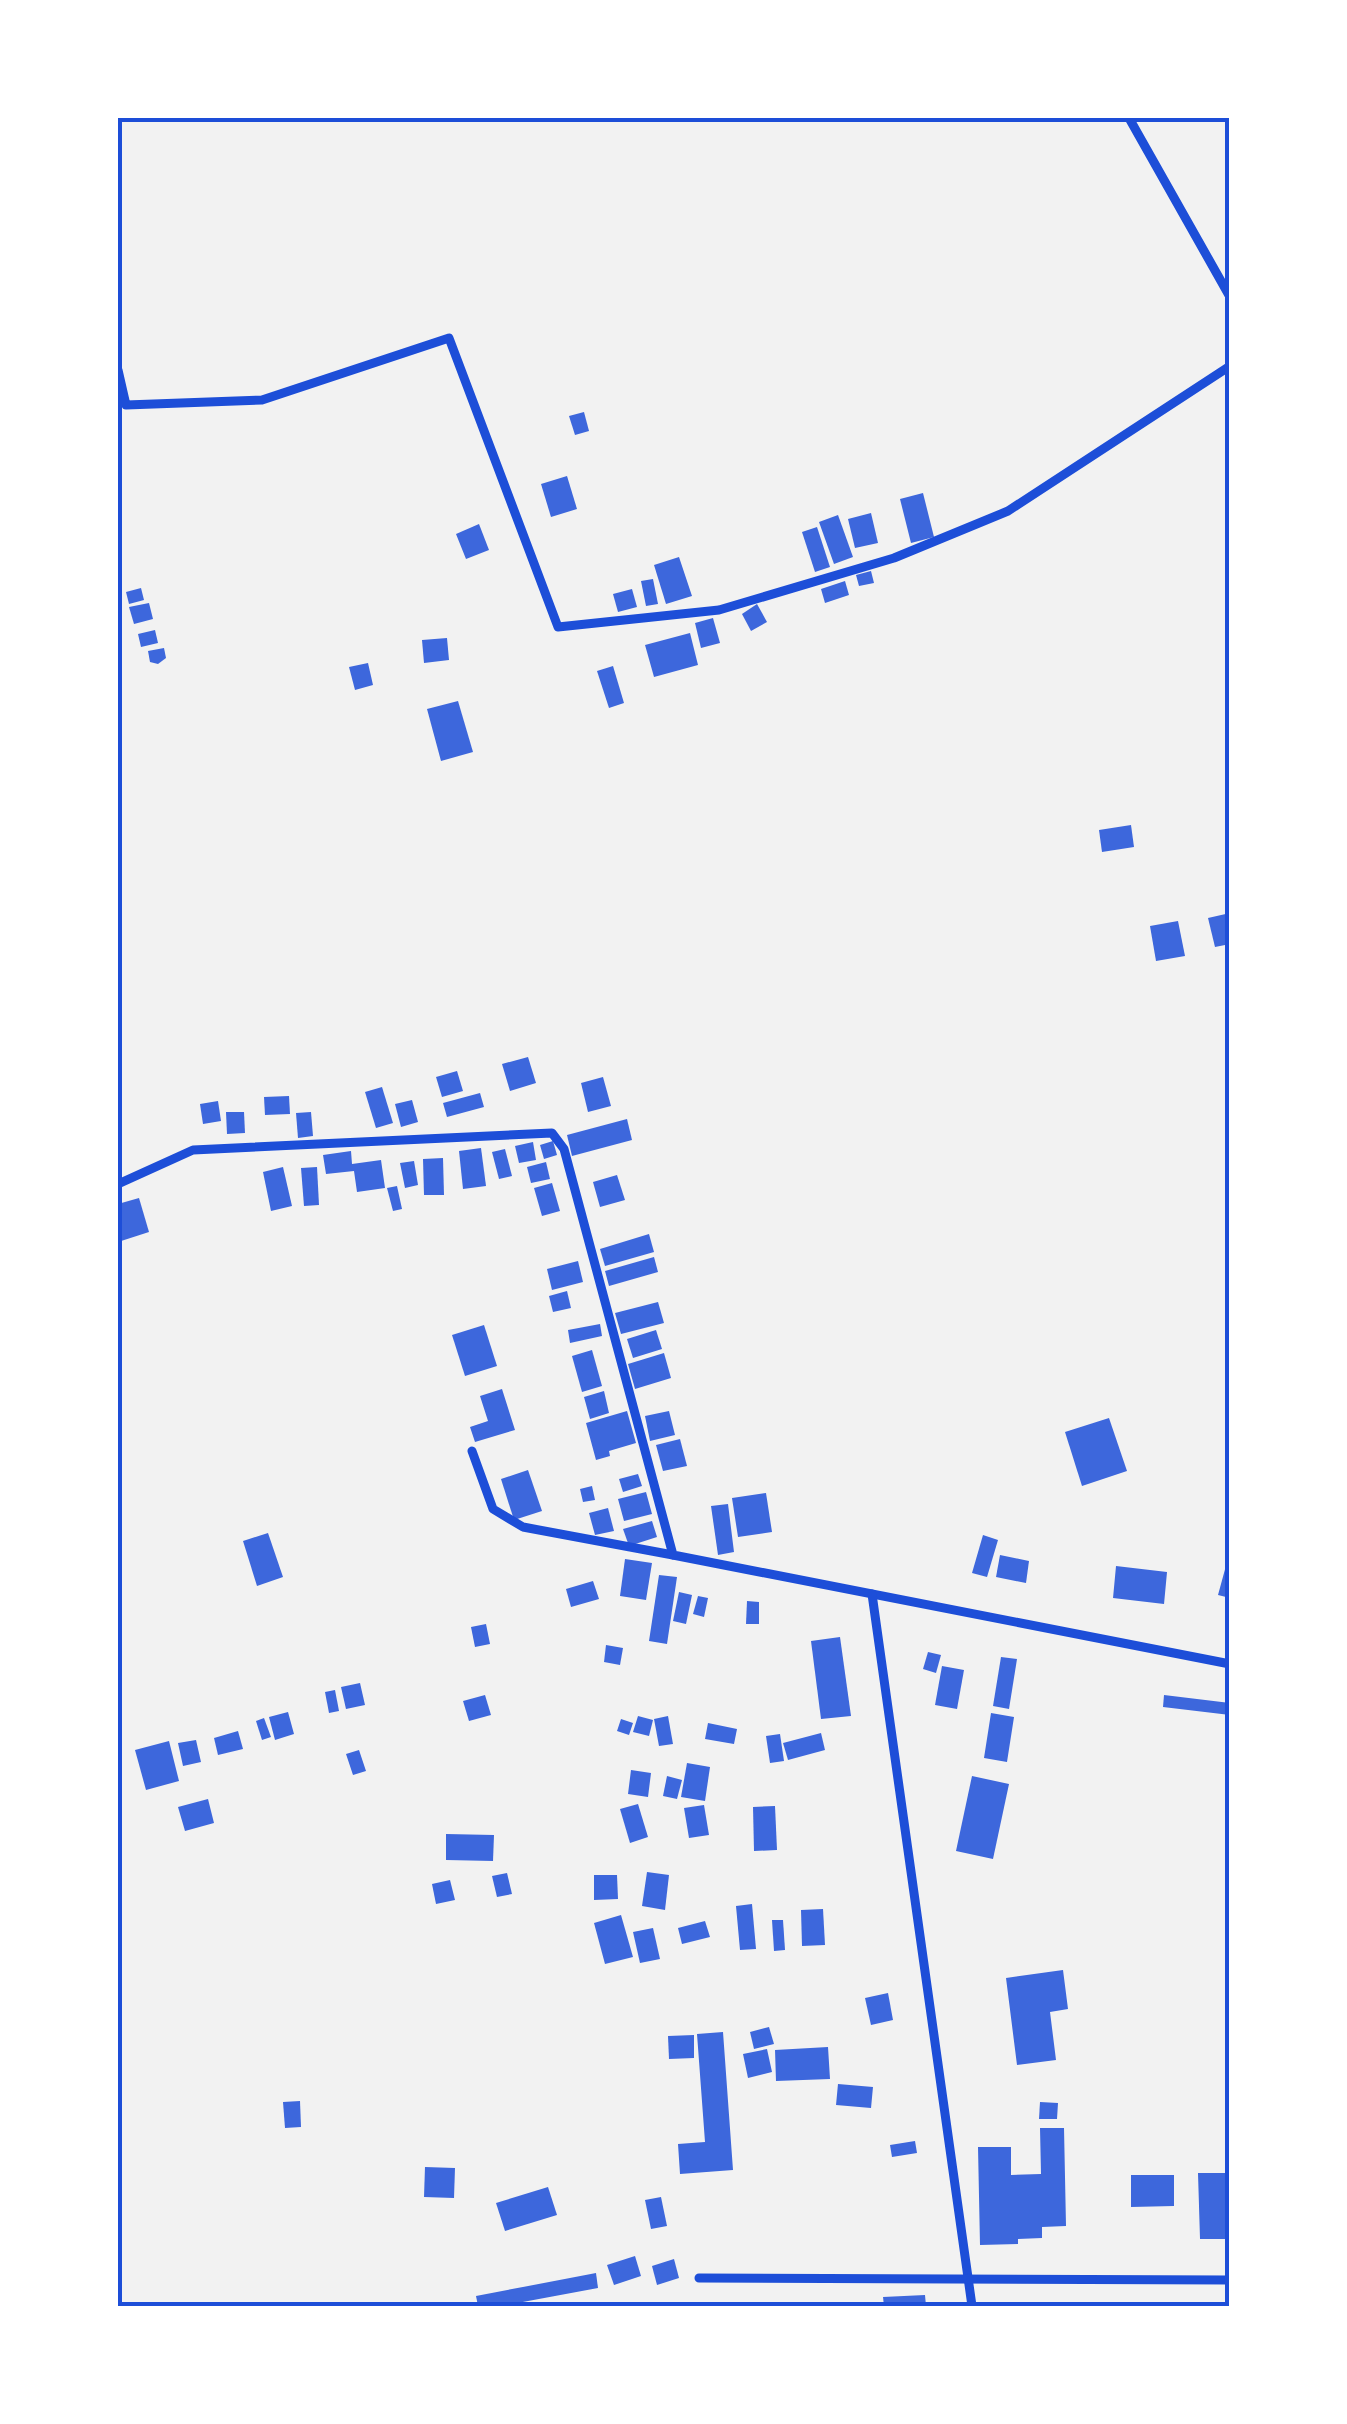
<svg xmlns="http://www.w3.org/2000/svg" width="1347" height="2424" font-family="Roboto,sans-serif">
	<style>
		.building { fill: #3d67dc }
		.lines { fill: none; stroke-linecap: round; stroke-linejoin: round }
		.minor { stroke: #1d4ed8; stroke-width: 9 }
		.neatline { fill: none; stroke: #1d4ed8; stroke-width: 4 }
	</style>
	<rect width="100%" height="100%" fill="#f2f2f2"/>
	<g class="building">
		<polygon points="584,412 589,431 575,435 569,416"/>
		<polygon points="567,476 577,509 551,517 541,484"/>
		<polygon points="923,493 934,537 911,543 900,499"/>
		<polygon points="871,513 878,543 855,548 848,519"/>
		<polygon points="838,515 853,557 834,564 819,522"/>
		<polygon points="479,524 489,550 466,559 456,534"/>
		<polygon points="817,527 830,567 815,572 802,532"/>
		<polygon points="679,557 692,596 666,604 654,565"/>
		<polygon points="871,571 874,583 859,586 856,575"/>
		<polygon points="653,579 658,604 646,606 641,581"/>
		<polygon points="845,581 849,595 825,603 821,589"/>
		<polygon points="141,588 144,600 129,604 126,592"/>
		<polygon points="632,589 637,607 618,612 613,594"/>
		<polygon points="149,603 153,619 134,624 129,607"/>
		<polygon points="757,604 767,622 751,631 742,614"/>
		<polygon points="713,618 720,643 701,648 695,623"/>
		<polygon points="155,630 158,643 141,647 138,634"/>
		<polygon points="690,633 698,665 654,677 645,645"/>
		<polygon points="447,638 449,660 424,663 422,640"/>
		<polygon points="164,648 166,658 158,664 150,662 148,651"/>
		<polygon points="368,663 373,685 355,690 349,667"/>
		<polygon points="613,666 624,703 609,708 597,671"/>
		<polygon points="458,701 473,752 441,761 427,709"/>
		<polygon points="1131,825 1134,847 1102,852 1099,830"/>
		<polygon points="1230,913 1230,944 1215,947 1208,918"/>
		<polygon points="1178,921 1185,956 1156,961 1150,926"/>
		<polygon points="528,1057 536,1083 510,1091 502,1064"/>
		<polygon points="457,1071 463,1091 442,1097 436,1077"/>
		<polygon points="603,1077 611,1106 588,1112 581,1083"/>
		<polygon points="382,1087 393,1123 376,1128 365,1092"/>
		<polygon points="480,1093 484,1107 447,1117 443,1103"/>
		<polygon points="289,1096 290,1114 265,1115 264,1097"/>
		<polygon points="412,1100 418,1122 401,1127 395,1104"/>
		<polygon points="218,1101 221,1121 203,1124 200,1104"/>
		<polygon points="226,1112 244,1112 245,1133 227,1134"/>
		<polygon points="311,1112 313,1136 298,1138 296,1113"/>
		<polygon points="627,1119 632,1140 572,1156 567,1135"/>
		<polygon points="553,1141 557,1155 544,1159 540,1145"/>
		<polygon points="533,1142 536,1160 519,1163 515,1146"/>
		<polygon points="481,1148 486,1186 463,1189 459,1151"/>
		<polygon points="505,1149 512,1176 499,1179 492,1152"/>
		<polygon points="351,1151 352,1164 381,1160 385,1188 357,1192 354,1171 326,1174 323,1155"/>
		<polygon points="443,1158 444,1195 424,1195 423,1159"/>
		<polygon points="414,1161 418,1185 405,1188 400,1163"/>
		<polygon points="546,1162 550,1179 531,1183 527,1167"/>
		<polygon points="283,1167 292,1206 271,1211 263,1172"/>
		<polygon points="317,1167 319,1205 304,1206 301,1168"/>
		<polygon points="617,1175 625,1200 600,1207 593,1182"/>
		<polygon points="552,1183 560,1211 542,1216 534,1188"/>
		<polygon points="397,1186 402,1209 393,1211 387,1188"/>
		<polygon points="139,1198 149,1232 118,1242 118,1204"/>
		<polygon points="649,1234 654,1252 605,1266 600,1249"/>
		<polygon points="654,1257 658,1272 609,1286 605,1271"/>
		<polygon points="578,1261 583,1282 552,1290 547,1269"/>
		<polygon points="567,1291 571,1308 553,1312 549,1296"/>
		<polygon points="658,1302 664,1323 621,1334 615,1313"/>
		<polygon points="600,1324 602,1336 570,1343 568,1330"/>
		<polygon points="484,1325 497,1366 465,1376 452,1335"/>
		<polygon points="656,1330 662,1349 633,1358 627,1339"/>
		<polygon points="592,1350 602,1386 582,1392 572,1356"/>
		<polygon points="664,1353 671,1378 635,1389 628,1364"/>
		<polygon points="502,1389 515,1430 475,1442 470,1427 488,1421 480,1396"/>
		<polygon points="604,1391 609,1413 590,1419 584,1397"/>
		<polygon points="627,1411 636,1443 609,1451 610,1456 596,1460 586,1423"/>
		<polygon points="669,1411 675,1435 650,1441 645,1416"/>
		<polygon points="1109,1418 1127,1471 1082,1486 1065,1432"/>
		<polygon points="680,1439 687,1466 663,1471 656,1445"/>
		<polygon points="528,1470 542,1511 514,1520 501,1479"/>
		<polygon points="638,1474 642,1486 623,1492 619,1479"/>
		<polygon points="592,1486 595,1500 583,1502 580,1489"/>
		<polygon points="646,1492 652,1514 624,1521 618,1499"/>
		<polygon points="766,1493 772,1532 738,1537 732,1498"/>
		<polygon points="728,1504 734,1552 718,1555 711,1506"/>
		<polygon points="608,1508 614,1531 595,1535 589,1513"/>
		<polygon points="652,1521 657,1537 629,1546 623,1529"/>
		<polygon points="268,1533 283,1577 257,1586 243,1541"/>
		<polygon points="983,1535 998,1540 987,1577 972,1573"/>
		<polygon points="1230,1551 1230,1598 1218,1595"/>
		<polygon points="1000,1555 1029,1561 1026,1583 996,1577"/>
		<polygon points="625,1559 652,1563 646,1600 620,1596"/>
		<polygon points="1116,1566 1167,1572 1164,1604 1113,1598"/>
		<polygon points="659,1575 677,1577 667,1644 649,1641"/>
		<polygon points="593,1581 599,1599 571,1607 566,1589"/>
		<polygon points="679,1592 692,1595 686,1624 673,1621"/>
		<polygon points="698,1596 708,1598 704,1617 693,1614"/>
		<polygon points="747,1601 759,1602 759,1624 746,1624"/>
		<polygon points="486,1624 490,1644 475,1647 471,1627"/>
		<polygon points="840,1637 851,1716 821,1719 811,1641"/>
		<polygon points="606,1645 623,1648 620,1665 604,1662"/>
		<polygon points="928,1652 941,1655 936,1673 923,1669"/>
		<polygon points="1001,1657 1017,1659 1009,1709 993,1706"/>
		<polygon points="942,1666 964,1670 957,1709 935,1705"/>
		<polygon points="360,1683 365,1705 346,1709 341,1687"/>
		<polygon points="335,1690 339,1711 329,1713 325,1692"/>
		<polygon points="485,1695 491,1715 469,1721 463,1701"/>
		<polygon points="1164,1695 1230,1703 1230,1715 1163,1707"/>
		<polygon points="288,1712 294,1734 275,1740 269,1717"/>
		<polygon points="991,1713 1014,1717 1007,1762 984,1758"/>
		<polygon points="638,1716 653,1720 649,1736 633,1732"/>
		<polygon points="668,1716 673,1744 659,1746 654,1719"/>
		<polygon points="264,1718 271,1737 262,1740 256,1721"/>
		<polygon points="621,1719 633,1723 629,1735 617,1731"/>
		<polygon points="708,1723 737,1729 734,1744 705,1739"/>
		<polygon points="238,1731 243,1749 218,1755 214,1738"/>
		<polygon points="821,1733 825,1750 788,1760 783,1743"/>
		<polygon points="780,1734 784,1761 770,1763 766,1736"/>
		<polygon points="196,1740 201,1762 183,1766 178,1743"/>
		<polygon points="169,1741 179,1781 146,1790 135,1750"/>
		<polygon points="359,1750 366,1771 353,1775 346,1754"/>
		<polygon points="687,1763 710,1767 705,1801 681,1797"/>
		<polygon points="631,1770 651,1773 648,1797 628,1794"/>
		<polygon points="667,1776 682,1780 677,1799 663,1796"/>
		<polygon points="972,1776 1009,1784 993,1859 956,1851"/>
		<polygon points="208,1799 214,1823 185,1831 178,1807"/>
		<polygon points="638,1804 648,1837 630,1843 620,1809"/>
		<polygon points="704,1805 709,1835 689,1838 684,1808"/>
		<polygon points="775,1806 777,1850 754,1851 753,1807"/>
		<polygon points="446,1834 494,1835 493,1861 446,1860"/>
		<polygon points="647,1872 669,1875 665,1910 642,1906"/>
		<polygon points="507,1873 512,1894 497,1897 492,1876"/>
		<polygon points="594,1875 617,1875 618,1899 594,1900"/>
		<polygon points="450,1880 455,1900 436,1904 432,1884"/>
		<polygon points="752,1904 756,1949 740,1950 736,1906"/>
		<polygon points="823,1909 825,1945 802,1946 801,1910"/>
		<polygon points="621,1915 633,1957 605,1964 594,1923"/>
		<polygon points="772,1920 783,1920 785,1950 774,1951"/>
		<polygon points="705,1921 710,1937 682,1944 678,1928"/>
		<polygon points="653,1928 660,1959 640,1963 633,1932"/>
		<polygon points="1063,1970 1068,2009 1050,2012 1056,2060 1017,2065 1006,1978"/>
		<polygon points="888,1993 893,2020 871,2025 865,1998"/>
		<polygon points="769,2027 774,2044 754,2049 750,2032"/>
		<polygon points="723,2032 733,2170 680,2174 678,2144 705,2142 697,2034"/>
		<polygon points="694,2035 694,2058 669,2059 668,2036"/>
		<polygon points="828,2047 830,2079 776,2081 775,2050"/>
		<polygon points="767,2049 772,2072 748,2078 743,2054"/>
		<polygon points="838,2084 873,2087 871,2108 836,2105"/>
		<polygon points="300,2101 301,2127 285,2128 283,2102"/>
		<polygon points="1040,2102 1058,2103 1057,2119 1039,2119"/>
		<polygon points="1040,2128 1064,2128 1066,2226 1042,2227 1042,2238 1018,2239 1018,2244 980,2245 978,2147 1011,2147 1011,2175 1041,2174"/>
		<polygon points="915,2141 917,2153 892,2157 890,2145"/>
		<polygon points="425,2167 455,2168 454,2198 424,2197"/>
		<polygon points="1198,2173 1225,2173 1227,2239 1200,2239"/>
		<polygon points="1131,2175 1174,2175 1174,2206 1131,2207"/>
		<polygon points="548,2187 557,2215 505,2231 496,2203"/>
		<polygon points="661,2197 667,2226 651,2229 645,2200"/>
		<polygon points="635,2256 641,2276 614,2285 607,2265"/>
		<polygon points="674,2259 679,2278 657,2285 652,2266"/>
		<polygon points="596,2273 598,2288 501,2306 478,2306 476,2296"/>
		<polygon points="925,2295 926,2306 884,2306 883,2297"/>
	</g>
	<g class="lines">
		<g class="minor">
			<polyline points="1129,118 1230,297"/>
			<polyline points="118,370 126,405 262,400 449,338 558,627 719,610 894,558 1008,511 1230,366"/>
			<polyline points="118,1184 193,1150 552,1133 564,1149 673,1555 1230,1664"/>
			<polyline points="472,1451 493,1509 523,1527 673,1555"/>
			<polyline points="872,1594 972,2306"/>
			<polyline points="699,2278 1230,2280"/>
		</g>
	</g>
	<rect width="1347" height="2424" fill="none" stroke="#ffffff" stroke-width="240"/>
	<rect x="120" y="120" width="1107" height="2184" class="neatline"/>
</svg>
